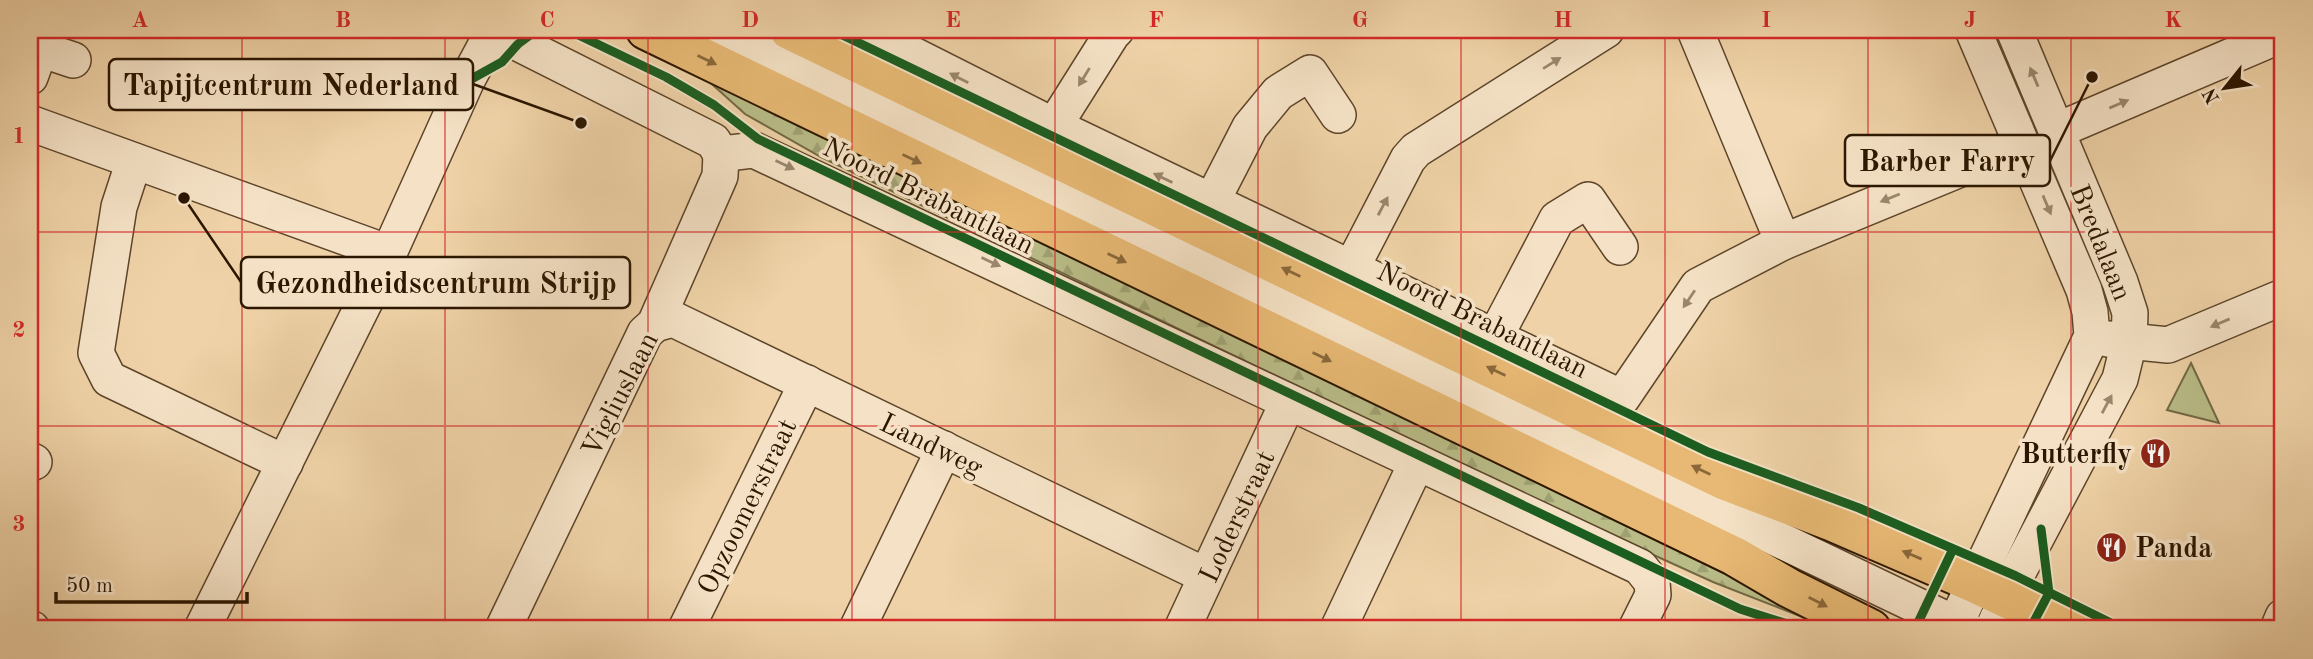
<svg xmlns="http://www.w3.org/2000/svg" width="2313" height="659" font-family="'Old Standard TT',serif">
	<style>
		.forest { fill: url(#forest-firs); stroke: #726944; stroke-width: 2 }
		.park { fill: #b9bc87; stroke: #726944; stroke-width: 2 }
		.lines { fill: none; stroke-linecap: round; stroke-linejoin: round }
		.minor-casing { stroke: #5d452a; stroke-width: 38 }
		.major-casing { stroke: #2c1600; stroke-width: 42 }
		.minor { stroke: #f5e2c6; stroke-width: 35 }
		.major { stroke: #e8b974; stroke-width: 38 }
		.cycleway-casing { stroke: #f5e2c6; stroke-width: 13 }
		.cycleway { stroke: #1b5e20; stroke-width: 9 }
		.oneway { fill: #8a683a }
		.oneway2 { fill: #9b866d }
		.grid { fill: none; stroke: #d62828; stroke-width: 2; stroke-opacity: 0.55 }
		.labels { text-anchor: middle; stroke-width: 7; stroke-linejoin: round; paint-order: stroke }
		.street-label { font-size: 28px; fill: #2c1600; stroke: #f5e2c6 }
		.poi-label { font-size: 28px; font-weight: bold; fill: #2c1600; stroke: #f5e2c6; text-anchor: end }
		.leader { fill: none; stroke: #2c1600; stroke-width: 2.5 }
		.callout-dot { fill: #2c1600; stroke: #f5e2c6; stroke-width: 2.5 }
		.callout { fill: #f5e2c6; stroke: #2c1600; stroke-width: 2.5 }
		.callout-label { font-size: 30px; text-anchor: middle; font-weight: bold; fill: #2c1600 }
		.neatline { fill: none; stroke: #d62828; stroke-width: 2.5 }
		.grid-label { font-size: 23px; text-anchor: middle; font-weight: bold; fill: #d62828 }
	</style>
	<defs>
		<pattern id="forest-firs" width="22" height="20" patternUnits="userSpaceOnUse" patternTransform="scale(1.75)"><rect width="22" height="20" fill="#b9bc87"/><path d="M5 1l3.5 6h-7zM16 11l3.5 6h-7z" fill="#9fa173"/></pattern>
	</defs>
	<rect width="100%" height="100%" fill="#efd2a7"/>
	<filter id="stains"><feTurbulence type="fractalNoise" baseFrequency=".00286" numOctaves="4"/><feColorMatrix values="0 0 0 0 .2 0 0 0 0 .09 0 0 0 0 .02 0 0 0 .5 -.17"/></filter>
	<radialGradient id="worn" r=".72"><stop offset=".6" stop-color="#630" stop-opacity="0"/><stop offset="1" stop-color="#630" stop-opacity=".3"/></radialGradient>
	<polygon class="forest" points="684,59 1721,558 1833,629 1713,582 1570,517 821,157 745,114"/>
	<polygon class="park" points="2191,363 2219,423 2167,410"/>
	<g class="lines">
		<defs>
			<g id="minor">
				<polyline points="721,30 1209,267 1966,629"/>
				<polyline points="864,30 1054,126 1622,398 1698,286 1783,242 2021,144"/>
				<polyline points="1695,30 1783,242"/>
				<polyline points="494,31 713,141 721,154"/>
				<polyline points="40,49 73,60"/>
				<polyline points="30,77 47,30"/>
				<polyline points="30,123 389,253"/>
				<polyline points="1054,126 1112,34 1116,30"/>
				<polyline points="2056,131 2283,34"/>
				<polyline points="721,154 754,150 1640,567 1652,582 1653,595 1636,629"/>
				<polyline points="134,161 119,207 96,353 109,379 285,463"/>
				<polyline points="1212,201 1250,127 1278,93 1310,73 1338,115"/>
				<polyline points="1352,267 1408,159 1416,150 1606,30"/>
				<polyline points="655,324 673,319 1196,571 1203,581"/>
				<polyline points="1495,337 1557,219 1588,200 1620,247"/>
				<polyline points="2108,339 2168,345 2283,297"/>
				<polyline points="30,460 34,462"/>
				<polyline points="1962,610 2092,336 2090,312 2084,290 1973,30"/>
				<polyline points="30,629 32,629"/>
				<polyline points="202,629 389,253 466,82 494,30"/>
				<polyline points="503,629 645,333 655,324 720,176 721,154"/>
				<polyline points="686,629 807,383"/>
				<polyline points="857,629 944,449"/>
				<polyline points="1182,629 1288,402"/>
				<polyline points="1338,629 1417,462"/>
				<polyline points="1993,629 2016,576 2120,379 2129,342 2130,313 2120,282 2014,30"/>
				<polyline points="2278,629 2283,617"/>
			</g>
			<g id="major">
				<polyline points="646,30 1734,556 1789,588 1871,629"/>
				<polyline points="789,30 1723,480 1833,522 1974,583 2072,629"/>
			</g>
		</defs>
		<use href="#minor" class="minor-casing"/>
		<use href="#major" class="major-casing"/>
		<use href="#minor" class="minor"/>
		<use href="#major" class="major"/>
		<defs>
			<g id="cycleway">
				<polyline points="568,30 666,77 714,105 758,139 1740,609 1803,629"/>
				<polyline points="832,30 1708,452 1859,508 2016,576 2123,629"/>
				<polyline points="466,82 502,62 518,44 537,30"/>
				<polyline points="1915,629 1953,549"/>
				<polyline points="2030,629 2049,593 2041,529"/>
			</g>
		</defs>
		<use href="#cycleway" class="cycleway-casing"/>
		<use href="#cycleway" class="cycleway"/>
	</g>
	<defs><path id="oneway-solid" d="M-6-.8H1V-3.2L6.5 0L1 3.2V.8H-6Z" transform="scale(1.75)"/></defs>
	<g class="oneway">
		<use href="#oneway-solid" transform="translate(707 60) rotate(26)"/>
		<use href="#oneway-solid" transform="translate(912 159) rotate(26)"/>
		<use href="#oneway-solid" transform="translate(1117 258) rotate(26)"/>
		<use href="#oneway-solid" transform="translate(1291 272) rotate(-154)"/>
		<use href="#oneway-solid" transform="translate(1322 357) rotate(26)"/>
		<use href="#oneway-solid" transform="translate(1496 371) rotate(-154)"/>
		<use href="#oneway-solid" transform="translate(1701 470) rotate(-154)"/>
		<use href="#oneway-solid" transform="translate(1912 555) rotate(-157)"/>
		<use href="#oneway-solid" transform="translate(1818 602) rotate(27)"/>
	</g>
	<g class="oneway2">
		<use href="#oneway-solid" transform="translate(1552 63) rotate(-32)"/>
		<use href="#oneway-solid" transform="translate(1084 77) rotate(122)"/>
		<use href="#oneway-solid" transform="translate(2034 77) rotate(-113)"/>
		<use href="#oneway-solid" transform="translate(959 78) rotate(-153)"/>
		<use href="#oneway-solid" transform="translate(2119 104) rotate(-23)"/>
		<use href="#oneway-solid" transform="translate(785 165) rotate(25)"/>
		<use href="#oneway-solid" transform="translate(1163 178) rotate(-154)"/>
		<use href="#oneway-solid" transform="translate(1890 198) rotate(158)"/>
		<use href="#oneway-solid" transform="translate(2047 205) rotate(67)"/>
		<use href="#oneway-solid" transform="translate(1383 206) rotate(-62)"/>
		<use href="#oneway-solid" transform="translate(991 262) rotate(25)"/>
		<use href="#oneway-solid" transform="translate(1689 299) rotate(124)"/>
		<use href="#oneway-solid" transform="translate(2220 323) rotate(157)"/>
		<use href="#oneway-solid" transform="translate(2107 404) rotate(-62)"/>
	</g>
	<path class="grid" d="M242,30V629M445,30V629M648,30V629M852,30V629M1055,30V629M1258,30V629M1461,30V629M1665,30V629M1868,30V629M2071,30V629M30,232H2283M30,426H2283"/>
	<defs>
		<symbol id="restaurant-disc" viewBox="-11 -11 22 22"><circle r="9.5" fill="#8f2418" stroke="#f5e2c6"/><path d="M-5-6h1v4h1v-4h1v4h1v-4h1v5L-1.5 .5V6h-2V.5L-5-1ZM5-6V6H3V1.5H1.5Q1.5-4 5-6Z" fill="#fff"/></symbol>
	</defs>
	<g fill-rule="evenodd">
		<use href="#restaurant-disc" x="2138" y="436" width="35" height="35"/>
		<use href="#restaurant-disc" x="2094" y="530" width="35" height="35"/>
	</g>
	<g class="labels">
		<g class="street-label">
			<text transform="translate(929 195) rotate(26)" y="10">Noord Brabantlaan</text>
			<text transform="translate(2102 242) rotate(68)" y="10">Bredalaan</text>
			<text transform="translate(1483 319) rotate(26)" y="10">Noord Brabantlaan</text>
			<text transform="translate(619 394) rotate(-63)" y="10">Vigliuslaan</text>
			<text transform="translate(932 444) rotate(26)" y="10">Landweg</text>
			<text transform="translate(746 506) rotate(-64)" y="10">Opzoomerstraat</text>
			<text transform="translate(1236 516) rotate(-65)" y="10">Loderstraat</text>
		</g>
		<g class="poi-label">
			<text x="2132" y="463">Butterfly</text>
			<text x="2135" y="557" text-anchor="start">Panda</text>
		</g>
	</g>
	<path class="leader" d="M581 123L473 84M2092 77L2050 161M184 198L241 282"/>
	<g class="callout-dot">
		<circle cx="581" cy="123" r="7"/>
		<circle cx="2092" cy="77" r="7"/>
		<circle cx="184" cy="198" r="7"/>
	</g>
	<g class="callout">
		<rect x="109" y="59" width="364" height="51" rx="7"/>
		<rect x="1845" y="135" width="205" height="51" rx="7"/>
		<rect x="241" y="257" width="389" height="51" rx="7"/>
	</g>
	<g class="callout-label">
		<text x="291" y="95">Tapijtcentrum Nederland</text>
		<text x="1947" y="171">Barber Farry</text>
		<text x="436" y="293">Gezondheidscentrum Strijp</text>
	</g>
	<rect width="2313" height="659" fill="none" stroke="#efd2a7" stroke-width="77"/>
	<g transform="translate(2225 88) rotate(240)" stroke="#f5e2c6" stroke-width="5" paint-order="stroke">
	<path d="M0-5L12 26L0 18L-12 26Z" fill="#2c1600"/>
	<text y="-10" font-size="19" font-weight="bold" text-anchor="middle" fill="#2c1600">N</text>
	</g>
	<path d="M56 592v10h191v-10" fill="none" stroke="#2c1600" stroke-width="3.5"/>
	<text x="66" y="592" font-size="21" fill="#2c1600" stroke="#f5e2c6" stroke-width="5" paint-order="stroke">50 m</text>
	<rect x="38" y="38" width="2236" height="582" class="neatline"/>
	<g class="grid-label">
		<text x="140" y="27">A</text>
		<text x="343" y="27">B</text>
		<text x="547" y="27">C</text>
		<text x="750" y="27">D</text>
		<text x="953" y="27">E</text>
		<text x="1156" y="27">F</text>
		<text x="1360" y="27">G</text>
		<text x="1563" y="27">H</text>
		<text x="1766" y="27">I</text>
		<text x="1970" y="27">J</text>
		<text x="2173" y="27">K</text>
		<text x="19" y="143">1</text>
		<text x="19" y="337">2</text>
		<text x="19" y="531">3</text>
	</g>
	<rect width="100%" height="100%" filter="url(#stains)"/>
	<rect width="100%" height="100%" fill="url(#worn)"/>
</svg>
